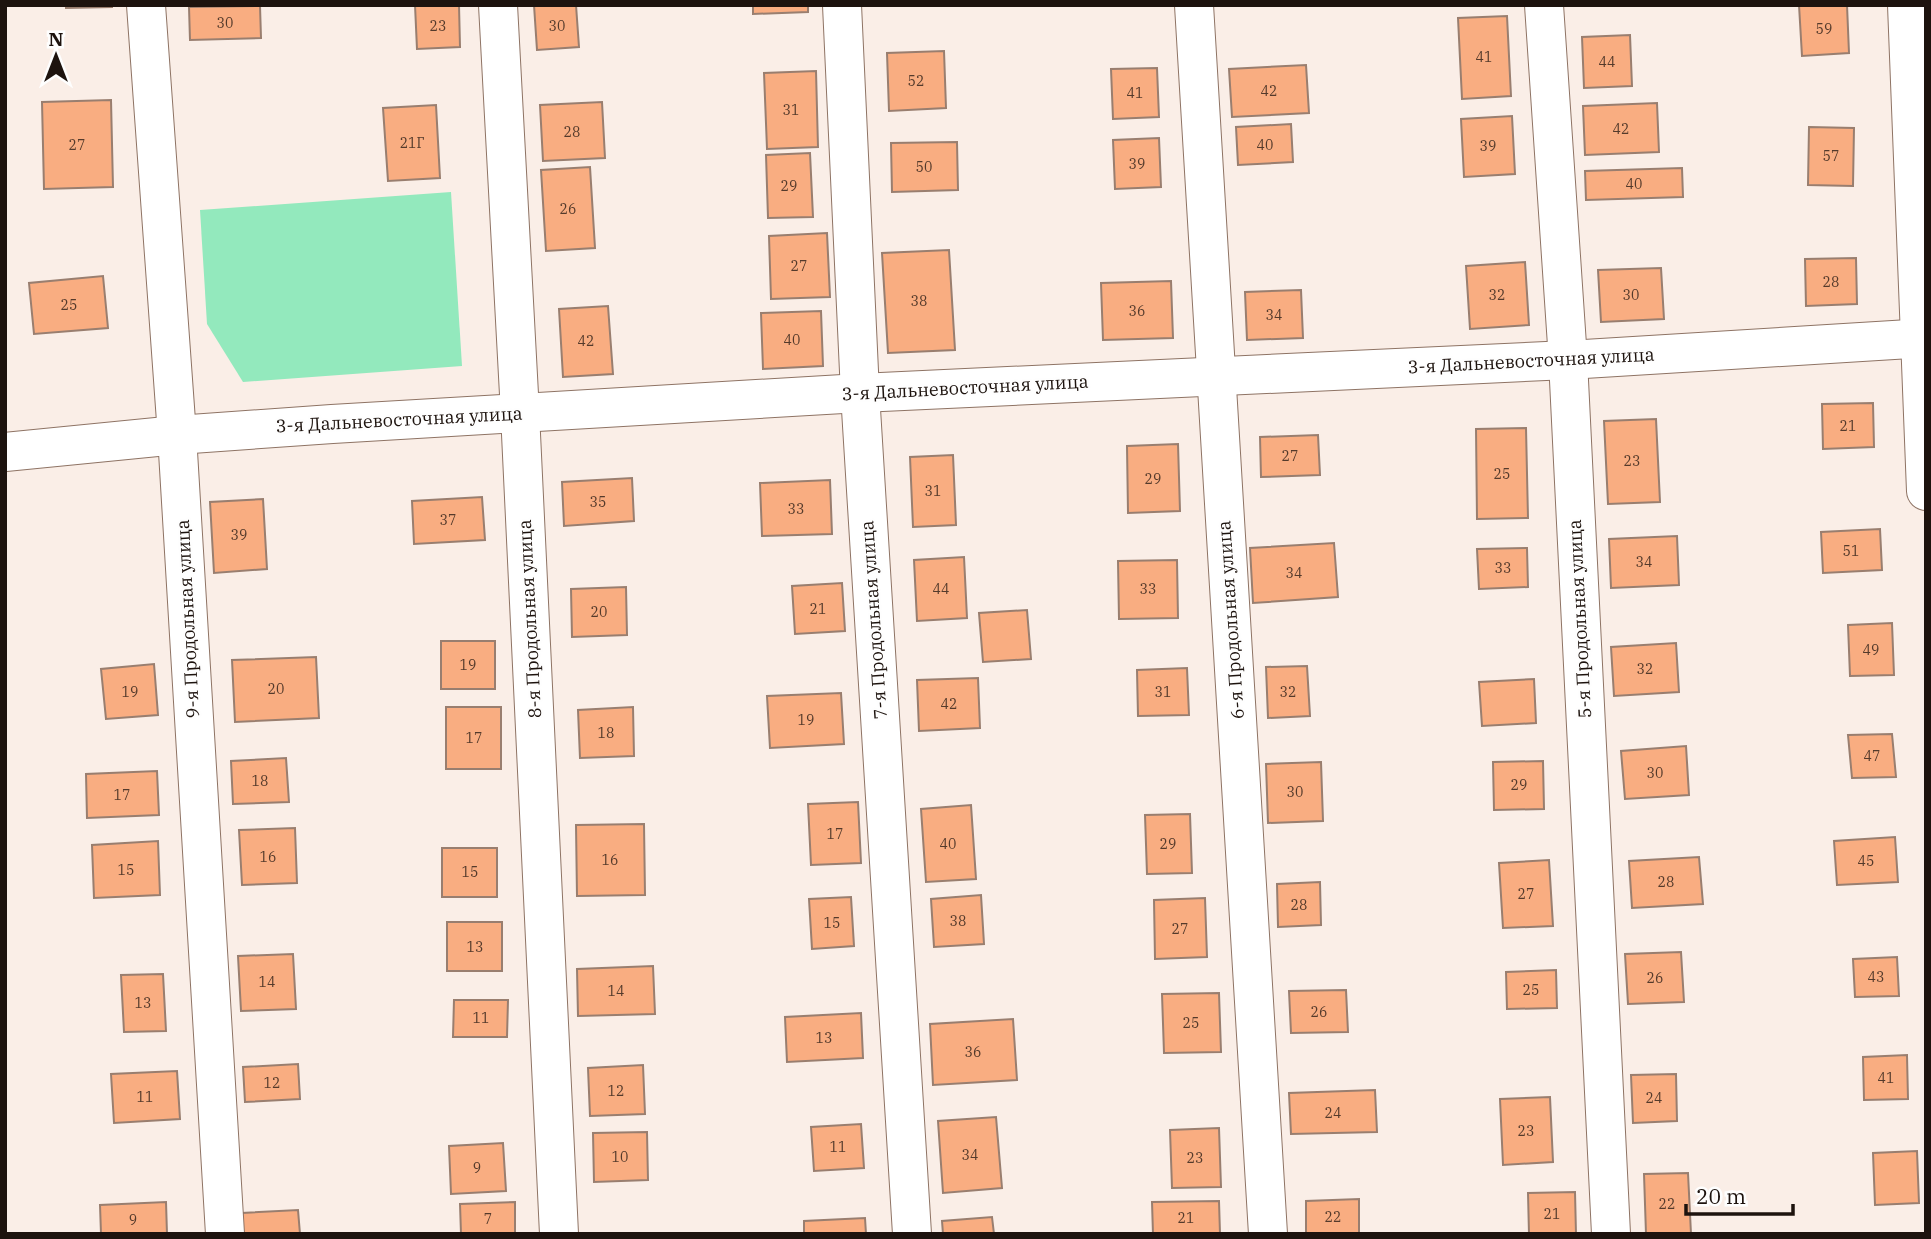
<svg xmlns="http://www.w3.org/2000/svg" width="1931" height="1239" font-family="'IBM Plex Serif',serif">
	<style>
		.green { fill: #93e9bd }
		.building { fill: #f9ad81; stroke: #997e6f; stroke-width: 2 }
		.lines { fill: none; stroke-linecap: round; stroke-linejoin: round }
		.minor-casing { stroke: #8e7364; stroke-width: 40 }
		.minor { stroke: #fff; stroke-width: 38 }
		.labels { text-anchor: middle; stroke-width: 5; stroke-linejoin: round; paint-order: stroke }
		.number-label { font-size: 14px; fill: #543a2b }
		.street-label { font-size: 18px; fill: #1d130e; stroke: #fefefe }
	</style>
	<rect width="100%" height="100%" fill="#faeee7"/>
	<polygon class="green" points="451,192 462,366 243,382 207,324 200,210"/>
	<g class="building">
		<polygon points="66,5 112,5 112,7 66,8"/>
		<polygon points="415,5 459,5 460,47 417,49"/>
		<polygon points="534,5 576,5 579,47 537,50"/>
		<polygon points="753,5 808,5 808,12 753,14"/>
		<polygon points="1799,5 1847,5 1849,53 1802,56"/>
		<polygon points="260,6 261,38 190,40 189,7"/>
		<polygon points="1507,16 1511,96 1462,99 1458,18"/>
		<polygon points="1630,35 1632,86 1584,88 1582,37"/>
		<polygon points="944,51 946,108 889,111 887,53"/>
		<polygon points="1306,65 1309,113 1232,117 1229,69"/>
		<polygon points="1157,68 1159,117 1113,119 1111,69"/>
		<polygon points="816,71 818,147 767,149 764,73"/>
		<polygon points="111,100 113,187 44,189 42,102"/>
		<polygon points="602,102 605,158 543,161 540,105"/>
		<polygon points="1657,103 1659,152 1585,155 1583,106"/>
		<polygon points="436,105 440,178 388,181 383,108"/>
		<polygon points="1512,116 1515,174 1464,177 1461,119"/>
		<polygon points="1291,124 1293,162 1238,165 1236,127"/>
		<polygon points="1809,127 1854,128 1853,186 1808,185"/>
		<polygon points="1159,138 1161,187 1115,189 1113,140"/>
		<polygon points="957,142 958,190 892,192 891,143"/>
		<polygon points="810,153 813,217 768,218 766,155"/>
		<polygon points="590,167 595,248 546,251 541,170"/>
		<polygon points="1682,168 1683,197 1586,200 1585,171"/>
		<polygon points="827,233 830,297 771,299 769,236"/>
		<polygon points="949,250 955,350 888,353 882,253"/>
		<polygon points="1856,258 1857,304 1806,306 1805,259"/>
		<polygon points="1525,262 1529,325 1470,329 1466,266"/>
		<polygon points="1661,268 1664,319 1601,322 1598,270"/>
		<polygon points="103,276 108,328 34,334 29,283"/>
		<polygon points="1171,281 1173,338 1103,340 1101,283"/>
		<polygon points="1301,290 1303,338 1247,340 1245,292"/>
		<polygon points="608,306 613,374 563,377 559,309"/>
		<polygon points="821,311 823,366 763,369 761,313"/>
		<polygon points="1873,403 1874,447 1823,449 1822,404"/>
		<polygon points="1656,419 1660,502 1608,504 1604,421"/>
		<polygon points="1526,428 1528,518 1477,519 1476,429"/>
		<polygon points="1318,435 1320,475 1261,477 1260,437"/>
		<polygon points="1178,444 1180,511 1128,513 1127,446"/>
		<polygon points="953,455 956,525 913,527 910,457"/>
		<polygon points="632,478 634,521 564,526 562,482"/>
		<polygon points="830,480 832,534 762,536 760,483"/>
		<polygon points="482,497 485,540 414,544 412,501"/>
		<polygon points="263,499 267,569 214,573 210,502"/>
		<polygon points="1880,529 1882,570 1823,573 1821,532"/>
		<polygon points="1677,536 1679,585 1611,588 1609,539"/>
		<polygon points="1334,543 1338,597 1253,603 1250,548"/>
		<polygon points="1527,548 1528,587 1479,589 1477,549"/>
		<polygon points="964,557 967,618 917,621 914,560"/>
		<polygon points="1177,560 1178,618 1119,619 1118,561"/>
		<polygon points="842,583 845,631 795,634 792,586"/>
		<polygon points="626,587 627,635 572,637 571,589"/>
		<polygon points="1027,610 1031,659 983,662 979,613"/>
		<polygon points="1892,623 1894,675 1850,676 1848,625"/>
		<rect x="441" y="641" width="54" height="48"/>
		<polygon points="1676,643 1679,692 1614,696 1611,647"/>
		<polygon points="316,657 319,718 235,722 232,660"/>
		<polygon points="154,664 158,715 106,719 101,669"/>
		<polygon points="1307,666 1310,716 1268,718 1266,667"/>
		<polygon points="1187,668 1189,715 1138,716 1137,670"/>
		<polygon points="978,678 980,728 919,731 917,680"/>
		<polygon points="1534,679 1536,723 1482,726 1479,682"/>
		<polygon points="841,693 844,744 770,748 767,696"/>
		<rect x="446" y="707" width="55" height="62"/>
		<polygon points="633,707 634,756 580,758 578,710"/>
		<polygon points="1892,734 1896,777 1852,778 1848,735"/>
		<polygon points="1686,746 1689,795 1625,799 1621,751"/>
		<polygon points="286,758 289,802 233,804 231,761"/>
		<polygon points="1543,761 1544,809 1494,810 1493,762"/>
		<polygon points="1321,762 1323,821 1268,823 1266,764"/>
		<polygon points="157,771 159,815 87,818 86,774"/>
		<polygon points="858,802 861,863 811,865 808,804"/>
		<polygon points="971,805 976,879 926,882 921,809"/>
		<polygon points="1190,814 1192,873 1147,874 1145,815"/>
		<polygon points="644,824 645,895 577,896 576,825"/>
		<polygon points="295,828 297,883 242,885 239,830"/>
		<polygon points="1895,837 1898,882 1837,885 1834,841"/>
		<polygon points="158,841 160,895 94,898 92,845"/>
		<rect x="442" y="848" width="55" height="49"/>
		<polygon points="1699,857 1703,904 1632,908 1629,861"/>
		<polygon points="1549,860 1553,926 1503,928 1499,863"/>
		<polygon points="1320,882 1321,925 1278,927 1277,884"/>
		<polygon points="981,895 984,944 934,947 931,899"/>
		<polygon points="851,897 854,946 812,949 809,899"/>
		<polygon points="1205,898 1207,957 1155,959 1154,900"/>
		<rect x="447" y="922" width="55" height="49"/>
		<polygon points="1681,952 1684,1002 1628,1004 1625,954"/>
		<polygon points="293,954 296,1009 241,1011 238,956"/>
		<polygon points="1897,957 1899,996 1855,997 1853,959"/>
		<polygon points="653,966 655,1014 578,1016 577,969"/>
		<polygon points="1556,970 1557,1008 1507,1009 1506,972"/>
		<polygon points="163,974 166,1031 124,1032 121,975"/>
		<polygon points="1346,990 1348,1032 1291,1033 1289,991"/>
		<polygon points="1219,993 1221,1052 1164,1053 1162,994"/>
		<polygon points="454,1000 508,1000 507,1037 453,1037"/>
		<polygon points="861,1013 863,1058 787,1062 785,1017"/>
		<polygon points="1013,1019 1017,1080 933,1085 930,1024"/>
		<polygon points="1907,1055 1908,1099 1864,1100 1863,1057"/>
		<polygon points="298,1064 300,1099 245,1102 243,1067"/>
		<polygon points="643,1065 645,1114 590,1116 588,1068"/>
		<polygon points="177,1071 180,1119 114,1123 111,1074"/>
		<polygon points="1676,1074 1677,1121 1633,1123 1631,1075"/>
		<polygon points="1375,1090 1377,1132 1291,1134 1289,1093"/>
		<polygon points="1550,1097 1553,1162 1503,1165 1500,1099"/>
		<polygon points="996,1117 1002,1188 943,1193 938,1121"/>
		<polygon points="861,1124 864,1168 814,1171 811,1127"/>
		<polygon points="1219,1128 1221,1187 1172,1188 1170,1130"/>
		<polygon points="647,1132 648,1180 594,1182 593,1133"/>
		<polygon points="503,1143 506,1191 451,1194 449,1146"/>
		<polygon points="1917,1151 1919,1203 1875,1205 1873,1153"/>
		<polygon points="1688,1173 1691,1234 1646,1234 1644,1174"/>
		<polygon points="1575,1192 1576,1234 1529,1234 1528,1193"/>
		<polygon points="1359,1199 1359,1234 1306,1234 1306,1201"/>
		<polygon points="1219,1201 1220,1234 1153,1234 1152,1202"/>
		<polygon points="166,1202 167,1234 101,1234 100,1205"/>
		<polygon points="515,1202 515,1234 461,1234 460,1204"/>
		<polygon points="298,1210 300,1234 243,1234 242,1213"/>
		<polygon points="992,1217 994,1234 943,1234 942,1221"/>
		<polygon points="865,1218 866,1234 804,1234 804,1221"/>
	</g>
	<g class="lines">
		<defs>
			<g id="minor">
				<polyline points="146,5 177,435 225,1234"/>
				<polyline points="498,5 520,413 559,1234"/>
				<polyline points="842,5 860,393 912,1234"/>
				<polyline points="1194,5 1268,1234"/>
				<polyline points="1544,5 1568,360 1611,1234"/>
				<polyline points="1907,5 1926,491"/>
				<polyline points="5,452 177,435 332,424 860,393 1568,360 1926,338"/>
			</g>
		</defs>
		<use href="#minor" class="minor-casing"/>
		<use href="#minor" class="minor"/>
	</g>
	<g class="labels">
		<g class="number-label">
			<text x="225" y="28">30</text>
			<text x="438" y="31">23</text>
			<text x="557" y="31">30</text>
			<text x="1824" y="34">59</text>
			<text x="1484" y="62">41</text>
			<text x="1607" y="67">44</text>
			<text x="916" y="86">52</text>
			<text x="1269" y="96">42</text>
			<text x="1135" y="98">41</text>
			<text x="791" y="115">31</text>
			<text x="1621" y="134">42</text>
			<text x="572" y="137">28</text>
			<text x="412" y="148">21Г</text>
			<text x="77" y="150">27</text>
			<text x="1265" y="150">40</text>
			<text x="1488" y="151">39</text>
			<text x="1831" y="161">57</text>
			<text x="1137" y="169">39</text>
			<text x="924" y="172">50</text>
			<text x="1634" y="189">40</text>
			<text x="789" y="191">29</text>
			<text x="568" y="214">26</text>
			<text x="799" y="271">27</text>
			<text x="1831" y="287">28</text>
			<text x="1497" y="300">32</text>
			<text x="1631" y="300">30</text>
			<text x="919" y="306">38</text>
			<text x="69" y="310">25</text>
			<text x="1137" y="316">36</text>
			<text x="1274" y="320">34</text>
			<text x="792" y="345">40</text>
			<text x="586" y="346">42</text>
			<text x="1848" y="431">21</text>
			<text x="1290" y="461">27</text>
			<text x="1632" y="466">23</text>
			<text x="1502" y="479">25</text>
			<text x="1153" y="484">29</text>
			<text x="933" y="496">31</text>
			<text x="598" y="507">35</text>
			<text x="796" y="514">33</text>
			<text x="448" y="525">37</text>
			<text x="239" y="540">39</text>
			<text x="1851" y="556">51</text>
			<text x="1644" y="567">34</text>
			<text x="1503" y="573">33</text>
			<text x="1294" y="578">34</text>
			<text x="941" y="594">44</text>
			<text x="1148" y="594">33</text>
			<text x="818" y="614">21</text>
			<text x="599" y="617">20</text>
			<text x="1871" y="655">49</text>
			<text x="468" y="670">19</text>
			<text x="1645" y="674">32</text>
			<text x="276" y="694">20</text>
			<text x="130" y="697">19</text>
			<text x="1163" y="697">31</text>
			<text x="1288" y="697">32</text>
			<text x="949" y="709">42</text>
			<text x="806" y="725">19</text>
			<text x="606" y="738">18</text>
			<text x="474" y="743">17</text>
			<text x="1872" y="761">47</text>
			<text x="1655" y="778">30</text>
			<text x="260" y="786">18</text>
			<text x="1519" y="790">29</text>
			<text x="1295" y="797">30</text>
			<text x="122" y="800">17</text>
			<text x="835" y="839">17</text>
			<text x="948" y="849">40</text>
			<text x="1168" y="849">29</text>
			<text x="268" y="862">16</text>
			<text x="610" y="865">16</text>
			<text x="1866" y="866">45</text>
			<text x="126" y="875">15</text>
			<text x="470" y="877">15</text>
			<text x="1666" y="887">28</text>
			<text x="1526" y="899">27</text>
			<text x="1299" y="910">28</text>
			<text x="958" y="926">38</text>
			<text x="832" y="928">15</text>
			<text x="1180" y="934">27</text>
			<text x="475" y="952">13</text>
			<text x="1876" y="982">43</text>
			<text x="1655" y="983">26</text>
			<text x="267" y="987">14</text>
			<text x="1531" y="995">25</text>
			<text x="616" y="996">14</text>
			<text x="143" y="1008">13</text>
			<text x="1319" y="1017">26</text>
			<text x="481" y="1023">11</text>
			<text x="1191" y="1028">25</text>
			<text x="824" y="1043">13</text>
			<text x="973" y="1057">36</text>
			<text x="1886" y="1083">41</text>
			<text x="272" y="1088">12</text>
			<text x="616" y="1096">12</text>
			<text x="145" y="1102">11</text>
			<text x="1654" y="1103">24</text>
			<text x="1333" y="1118">24</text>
			<text x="1526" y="1136">23</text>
			<text x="838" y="1152">11</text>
			<text x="970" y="1160">34</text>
			<text x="620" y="1162">10</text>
			<text x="1195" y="1163">23</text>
			<text x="477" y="1173">9</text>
			<text x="1667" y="1209">22</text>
			<text x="1552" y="1219">21</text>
			<text x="1333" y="1222">22</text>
			<text x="1186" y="1223">21</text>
			<text x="488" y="1224">7</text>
			<text x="133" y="1225">9</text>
		</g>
		<g class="street-label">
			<text transform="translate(1531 361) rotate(-3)" y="6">3-я Дальневосточная улица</text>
			<text transform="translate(965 388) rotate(-3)" y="6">3-я Дальневосточная улица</text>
			<text transform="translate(399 420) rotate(-3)" y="6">3-я Дальневосточная улица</text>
			<text transform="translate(188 619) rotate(-93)" y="6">9-я Продольная улица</text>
			<text transform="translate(530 619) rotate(-93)" y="6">8-я Продольная улица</text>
			<text transform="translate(1580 619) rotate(-93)" y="6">5-я Продольная улица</text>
			<text transform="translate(874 620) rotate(-94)" y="6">7-я Продольная улица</text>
			<text transform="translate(1231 620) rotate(-94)" y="6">6-я Продольная улица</text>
		</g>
	</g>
	<rect width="1931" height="1239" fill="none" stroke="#1d130e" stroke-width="14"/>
	<g transform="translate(56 56)" stroke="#fefefe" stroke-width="5" paint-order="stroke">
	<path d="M0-5L12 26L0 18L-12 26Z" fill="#1d130e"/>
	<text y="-10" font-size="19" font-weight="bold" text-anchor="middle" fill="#1d130e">N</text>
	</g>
	<path d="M1686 1204v10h107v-10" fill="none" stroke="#1d130e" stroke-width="3.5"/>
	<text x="1696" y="1204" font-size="21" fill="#1d130e" stroke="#fefefe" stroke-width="5" paint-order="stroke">20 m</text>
</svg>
